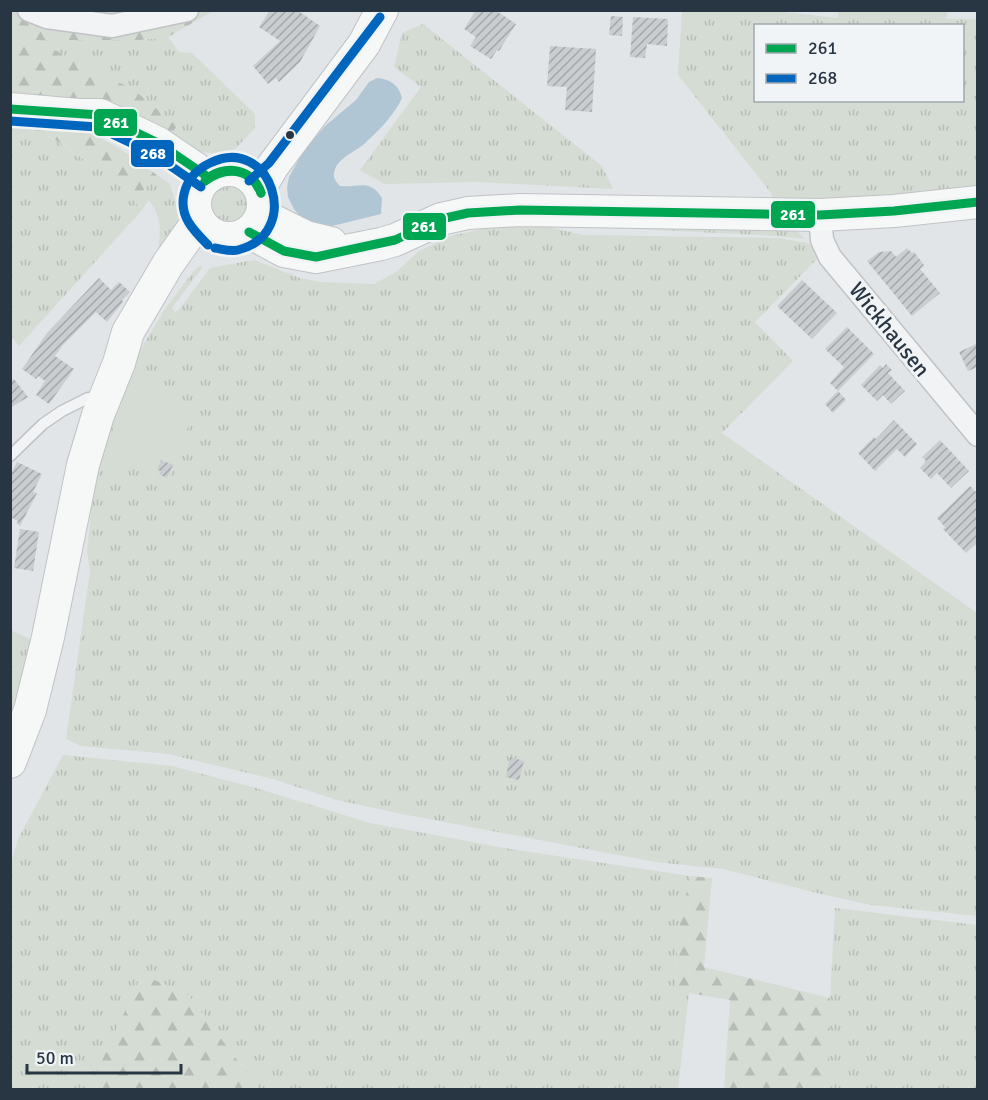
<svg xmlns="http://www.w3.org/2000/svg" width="988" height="1100" font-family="Signika,sans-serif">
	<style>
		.grass { fill: url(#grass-tufts); fill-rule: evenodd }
		.forest { fill: url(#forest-firs) }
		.green { fill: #d4dcd3 }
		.water { fill: #b0c6d4 }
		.building { fill: url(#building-hatch) }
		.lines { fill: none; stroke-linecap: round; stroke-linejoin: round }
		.lane-casing { stroke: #c0c3c6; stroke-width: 13 }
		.street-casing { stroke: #c0c3c6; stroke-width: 25 }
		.secondary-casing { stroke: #c0c3c6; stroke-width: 34 }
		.lane { stroke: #f2f3f4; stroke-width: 10 }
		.street { stroke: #f2f3f4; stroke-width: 22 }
		.secondary { stroke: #f6f7f7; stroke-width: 32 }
		.bus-1-casing { stroke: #f0f4f7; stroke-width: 14 }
		.bus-2-casing { stroke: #f0f4f7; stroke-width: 14 }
		.bus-1 { stroke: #00a651; stroke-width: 9 }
		.bus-2 { stroke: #0065bd; stroke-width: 9 }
		.bus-dot { fill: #283542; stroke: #f0f4f7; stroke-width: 2 }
		.labels { text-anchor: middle; stroke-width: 6; stroke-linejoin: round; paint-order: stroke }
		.street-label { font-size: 22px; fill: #283542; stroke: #f0f4f7 }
		.line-badge { stroke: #f0f4f7; stroke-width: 2 }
		.badge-label { font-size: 16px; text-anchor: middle; font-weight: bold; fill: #fff }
	</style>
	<defs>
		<pattern id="grass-tufts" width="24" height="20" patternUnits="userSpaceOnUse" patternTransform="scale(1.5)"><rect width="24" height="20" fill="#d4dcd3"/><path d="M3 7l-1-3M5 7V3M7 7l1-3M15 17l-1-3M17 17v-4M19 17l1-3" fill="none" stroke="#b6bdb6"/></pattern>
		<pattern id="forest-firs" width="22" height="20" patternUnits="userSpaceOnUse" patternTransform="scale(1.5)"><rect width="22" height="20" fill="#d4dcd3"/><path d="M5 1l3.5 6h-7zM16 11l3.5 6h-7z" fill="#b6bdb6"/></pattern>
		<pattern id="building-hatch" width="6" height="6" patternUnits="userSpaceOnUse" patternTransform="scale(1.5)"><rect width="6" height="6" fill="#cacdd0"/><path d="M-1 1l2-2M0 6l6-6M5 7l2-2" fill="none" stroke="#a4a7aa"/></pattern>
	</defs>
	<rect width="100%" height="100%" fill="#e2e5e8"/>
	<g class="grass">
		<path d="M764,10L838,18V11L948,10L946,19H977V194L775,206L771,193L678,75L682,11ZM756,26H962V100H756Z"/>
		<polygon points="423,24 602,166 613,189 477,182 384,184 360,170 421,87 394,67 402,33"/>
		<polygon points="168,37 179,52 192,53 255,114 255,128 235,149 212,153 189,151 33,39 140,40"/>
		<polygon points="11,136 48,136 116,180 142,210 19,346 11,336"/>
		<path d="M157,175L170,184L179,214L175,234L156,262C161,230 165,217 142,192Z"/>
		<circle cx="230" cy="206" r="21"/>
		<polygon points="786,225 797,231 805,239 778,236 573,226"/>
		<polygon points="495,226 545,226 583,235 779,238 808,243 819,257 755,322 793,361 722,433 977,613 977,916 871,905 821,894 723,869 655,862 402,814 337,800 273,779 168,754 81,746 66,739 90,571 87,552 91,510 87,499 93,469 134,360 165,309 193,272 201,265 202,268 172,308 175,312 179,310 210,268 254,260 300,278 321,282 374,284 396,272 419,251 451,236"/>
		<polygon points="11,630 34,641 11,712"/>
		<polygon points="63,755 172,766 256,788 370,823 510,849 690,876 679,929 675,985 689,993 678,1089 259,1089 189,996 142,974 89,1089 11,1090 11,863 18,839"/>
		<polygon points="835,908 977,925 977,1089 829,1090 830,998"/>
	</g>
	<g class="forest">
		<polygon points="10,11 213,11 168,37 140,40 34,40 134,90 177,126 167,139 11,98"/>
		<polygon points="10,119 81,128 119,148 157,175 142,192 149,200 142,210 116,180 49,136 11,136"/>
		<polygon points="690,876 712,878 704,967 830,998 829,1089 724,1089 730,1000 689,993 675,985 679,929"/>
		<polygon points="142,974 189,996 259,1089 89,1089"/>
	</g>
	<polygon class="green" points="131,378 195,406 169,482 105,458 117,416"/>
	<path class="water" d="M377,78C390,79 399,85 402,98C394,116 377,132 363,145C354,152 339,158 335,169C332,176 335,181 340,186C358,188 370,178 382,198L381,214L328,227L303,220L294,209L288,197L287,187L289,177L303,152L325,126L356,100L369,82Z"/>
	<g class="building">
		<polygon points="270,10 297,10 320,26 300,62 279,82 276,78 268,84 253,66 280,41 259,27"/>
		<polygon points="476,10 495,10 516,24 499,51 497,50 491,59 470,46 476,37 464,29"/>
		<polygon points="611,16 623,17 622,36 609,35"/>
		<polygon points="633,17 668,19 667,46 647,44 645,58 630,57"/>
		<polygon points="550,46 596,49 592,112 565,110 567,87 547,86"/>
		<polygon points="907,248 912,253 914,252 924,265 920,269 940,293 912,316 867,261 879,252 891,251 896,257"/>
		<polygon points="99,278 111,290 119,282 130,292 122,300 123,302 107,322 96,312 62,346 55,356 74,369 49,404 36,395 45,381 38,376 36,379 22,369 47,333"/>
		<polygon points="802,280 837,313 812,339 777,306"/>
		<polygon points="847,327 874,354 838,391 830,383 844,367 825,349"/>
		<polygon points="976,344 978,367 968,371 959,352"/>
		<polygon points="886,364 892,370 888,373 905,391 891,404 883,395 877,401 861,385 880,365 883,368"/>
		<polygon points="14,379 28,397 10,408 10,381"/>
		<polygon points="838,391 846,400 833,413 825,404"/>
		<polygon points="894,420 917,444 905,457 897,449 875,471 858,453 874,437 876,439"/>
		<polygon points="940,440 969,471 951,488 937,473 931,479 920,468 926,461 922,457"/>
		<polygon points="161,460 173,465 167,478 159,474 161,471 157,470"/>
		<polygon points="17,462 42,474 33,492 37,493 20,526 17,523 18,521 10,517 10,476"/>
		<polygon points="970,486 978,494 978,542 966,553 943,529 945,527 937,518"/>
		<polygon points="20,529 39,532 33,571 14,568"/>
		<polygon points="510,757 524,761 519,780 506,777"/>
	</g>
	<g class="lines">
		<defs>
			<polyline id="lane" points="10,456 43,424 62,411 88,398 101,399"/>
			<g id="street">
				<polyline points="29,10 47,17 112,26 187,10"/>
				<polyline points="820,215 822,240 830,257 978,435"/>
			</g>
			<g id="secondary">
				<polyline points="10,109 78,115 100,115 158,143 208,177"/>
				<circle cx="229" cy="204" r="34"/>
				<polyline points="260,188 272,167 364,44 382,10"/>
				<polyline points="262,215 306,237 331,243"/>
				<polyline points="249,232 284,251 316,257 381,244 395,240 441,219 468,213 520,210 820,215 894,211 978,202"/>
				<polyline points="10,762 30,710 48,637 83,465 98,415 119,363 128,332 168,264 199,220"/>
			</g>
		</defs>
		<use href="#lane" class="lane-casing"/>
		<use href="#street" class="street-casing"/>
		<use href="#secondary" class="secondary-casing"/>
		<use href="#lane" class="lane"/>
		<use href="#street" class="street"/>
		<use href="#secondary" class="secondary"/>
		<defs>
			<g id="bus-1">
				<polyline points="10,109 100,115 158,143 208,177"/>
				<path d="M205,181C222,163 254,168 261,193"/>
				<path d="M205,181C226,166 250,167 261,193"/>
				<polyline points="249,232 284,251 316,257 395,240 441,219 468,213 520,210 820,215 894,211 978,202"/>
			</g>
			<g id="bus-2">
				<polyline points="10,121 97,127 152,153 201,187"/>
				<polyline points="249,181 269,163 380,17"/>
				<path d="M208,245C193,230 179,216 184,194C187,180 197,169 210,163C271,133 304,234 238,250C231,252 222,249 215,248"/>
			</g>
		</defs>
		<use href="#bus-1" class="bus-1-casing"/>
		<use href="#bus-2" class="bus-2-casing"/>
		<use href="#bus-1" class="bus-1"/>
		<use href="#bus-2" class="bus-2"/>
	</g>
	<circle class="bus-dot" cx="290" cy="135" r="5"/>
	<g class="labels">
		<g class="street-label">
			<text transform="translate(890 329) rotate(51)" y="8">Wickhausen</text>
		</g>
	</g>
	<g class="line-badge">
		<rect x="93" y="108" width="45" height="29" rx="6" fill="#00a651"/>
		<rect x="130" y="139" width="45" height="29" rx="6" fill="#0065bd"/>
		<rect x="770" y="200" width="46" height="29" rx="6" fill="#00a651"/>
		<rect x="402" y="212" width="45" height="29" rx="6" fill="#00a651"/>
	</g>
	<g class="badge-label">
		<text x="116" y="128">261</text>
		<text x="153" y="159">268</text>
		<text x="793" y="220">261</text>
		<text x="424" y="232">261</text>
	</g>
	<rect width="988" height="1100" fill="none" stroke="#283542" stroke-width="24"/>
	<rect x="754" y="24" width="210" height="78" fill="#f0f4f7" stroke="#a0a8af" stroke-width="1.5"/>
	<rect x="766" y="44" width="30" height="9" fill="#00a651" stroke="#a0a8af" stroke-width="1.5"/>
	<text x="808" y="54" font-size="18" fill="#283542">261</text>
	<rect x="766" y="74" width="30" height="9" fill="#0065bd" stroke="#a0a8af" stroke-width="1.5"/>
	<text x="808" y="84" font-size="18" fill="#283542">268</text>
	<path d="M27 1064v9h154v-9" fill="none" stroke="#283542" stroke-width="3"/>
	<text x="36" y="1064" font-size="18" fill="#283542" stroke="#f0f4f7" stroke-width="4.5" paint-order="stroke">50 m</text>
</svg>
